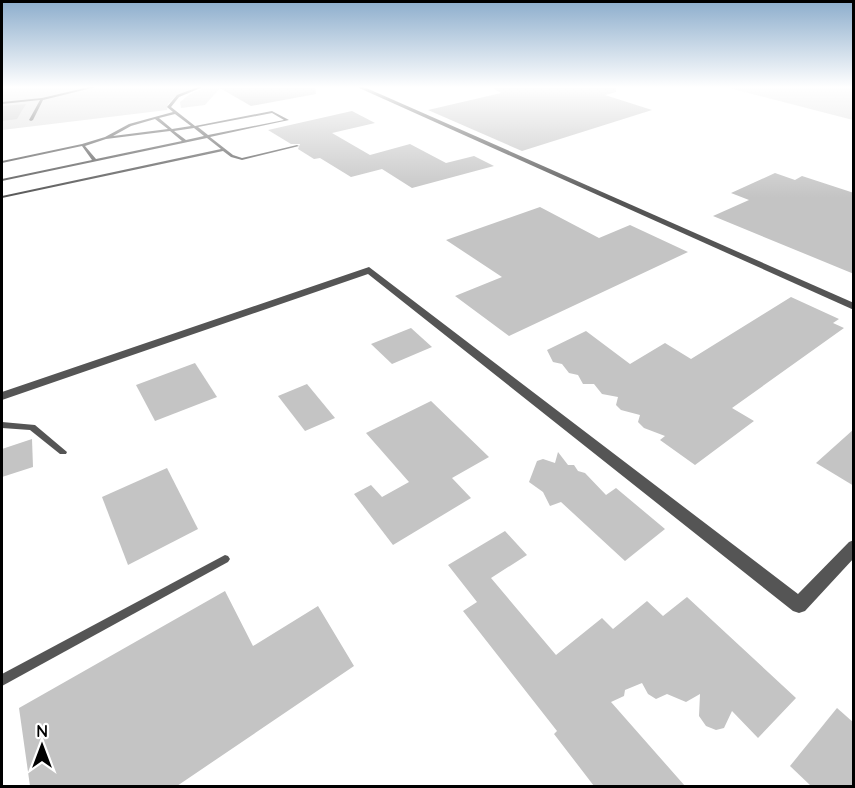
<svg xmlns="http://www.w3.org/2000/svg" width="855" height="788" font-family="Quicksand,sans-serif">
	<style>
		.green { fill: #dcdcdc }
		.building { fill: #c4c4c4 }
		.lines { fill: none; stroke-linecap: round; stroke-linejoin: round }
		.service { fill: #555; fill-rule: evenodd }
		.minor { fill: #555; fill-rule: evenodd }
	</style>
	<rect width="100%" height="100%" fill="#fff"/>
	<g class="green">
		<polygon points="2,87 200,87 175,97 168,104 167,110 2,130"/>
		<polygon points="206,87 221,87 205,105 181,108 180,102 190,94"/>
		<polygon points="725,87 853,87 853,120"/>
	</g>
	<g class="building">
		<polygon points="218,87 315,87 316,94 251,106"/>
		<polygon points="491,87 616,87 616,92 605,95 652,110 522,151 428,110 501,93"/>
		<polygon points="26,104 17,119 2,121 2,106"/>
		<polygon points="352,111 375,123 332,133 370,155 410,144 446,163 474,156 494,166 412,188 382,169 351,177 320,158 314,159 298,149 300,144 291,144 268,130"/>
		<polygon points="775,173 795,180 802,176 854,193 854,274 713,216 749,200 731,193"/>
		<polygon points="540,207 599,238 630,225 688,252 509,336 455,296 502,277 446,240"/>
		<polygon points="791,297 839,319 833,323 844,328 732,408 754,421 695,465 660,440 665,436 644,428 638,422 640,415 621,410 616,405 618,397 602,394 594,384 583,384 578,375 569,373 562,364 553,362 547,350 586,331 630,364 665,343 691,359"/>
		<polygon points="411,328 432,347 392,364 371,344"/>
		<polygon points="195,363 217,397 155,421 136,385"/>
		<polygon points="307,384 335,418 305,431 278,396"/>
		<polygon points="431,401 489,457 452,478 471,498 393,545 354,494 371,485 382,497 409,482 366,433"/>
		<polygon points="854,429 854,486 816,463"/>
		<polygon points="32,439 33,467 2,477 2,449"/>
		<polygon points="558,452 568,465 574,465 578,471 585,473 606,495 616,488 665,529 625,561 561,502 550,506 543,492 529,482 537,461 543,459 555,463"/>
		<polygon points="167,468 198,529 128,565 102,497"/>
		<polygon points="505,531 527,555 491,578 556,655 602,618 613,629 647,601 663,616 687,597 796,698 758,738 732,711 724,728 716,730 706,726 699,716 700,694 686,702 667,694 656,699 648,694 642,683 625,690 624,696 611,702 685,786 594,786 554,734 557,731 463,611 477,602 448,565"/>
		<polygon points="225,591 253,646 318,606 354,666 177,786 30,786 19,708"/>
		<polygon points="837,708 854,723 854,786 811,786 790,766"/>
	</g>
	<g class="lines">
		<g class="service">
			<polygon points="89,87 96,87 43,100 33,120 31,121 29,120 40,100 2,104 2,102 42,98"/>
			<path d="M198,87H203L179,97L171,107L195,126L272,111L289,120L210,137L233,155L242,158L297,145L299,146L242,160L231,157L223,151L2,198V196L221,149L207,138L2,181V179L92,160L82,146L2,163V161L82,144L105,137L129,124L173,112L167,107L177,95ZM272,113L284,120L208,135L198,127ZM175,114L191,126L172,129L159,118ZM155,119L168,129L113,136L131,126ZM194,128L204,136L186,140L174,131ZM170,131L182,141L96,159L85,146L106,139Z"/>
			<polygon points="2,422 35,425 67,452 66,454 60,454 30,430 2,428"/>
			<polygon points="225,555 228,556 230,559 228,562 2,686 2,674"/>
		</g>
		<g class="minor">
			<polygon points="364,87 854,303 854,310 357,87"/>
			<polygon points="369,267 798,594 849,542 854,540 854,558 805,611 799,613 793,611 368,274 2,400 2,392"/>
		</g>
	</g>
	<linearGradient id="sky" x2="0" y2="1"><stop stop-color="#8cadcc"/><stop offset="0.44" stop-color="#fff"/><stop offset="1" stop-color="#fff" stop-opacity="0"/></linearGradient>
	<rect width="855" height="198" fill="url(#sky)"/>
	<rect width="855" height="788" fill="none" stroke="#000000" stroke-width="6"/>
	<g transform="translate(42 746)" stroke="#ffffff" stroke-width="4.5" paint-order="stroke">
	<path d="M0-4.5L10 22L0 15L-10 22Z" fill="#000000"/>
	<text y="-9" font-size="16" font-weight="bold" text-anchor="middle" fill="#000000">N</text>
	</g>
</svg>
